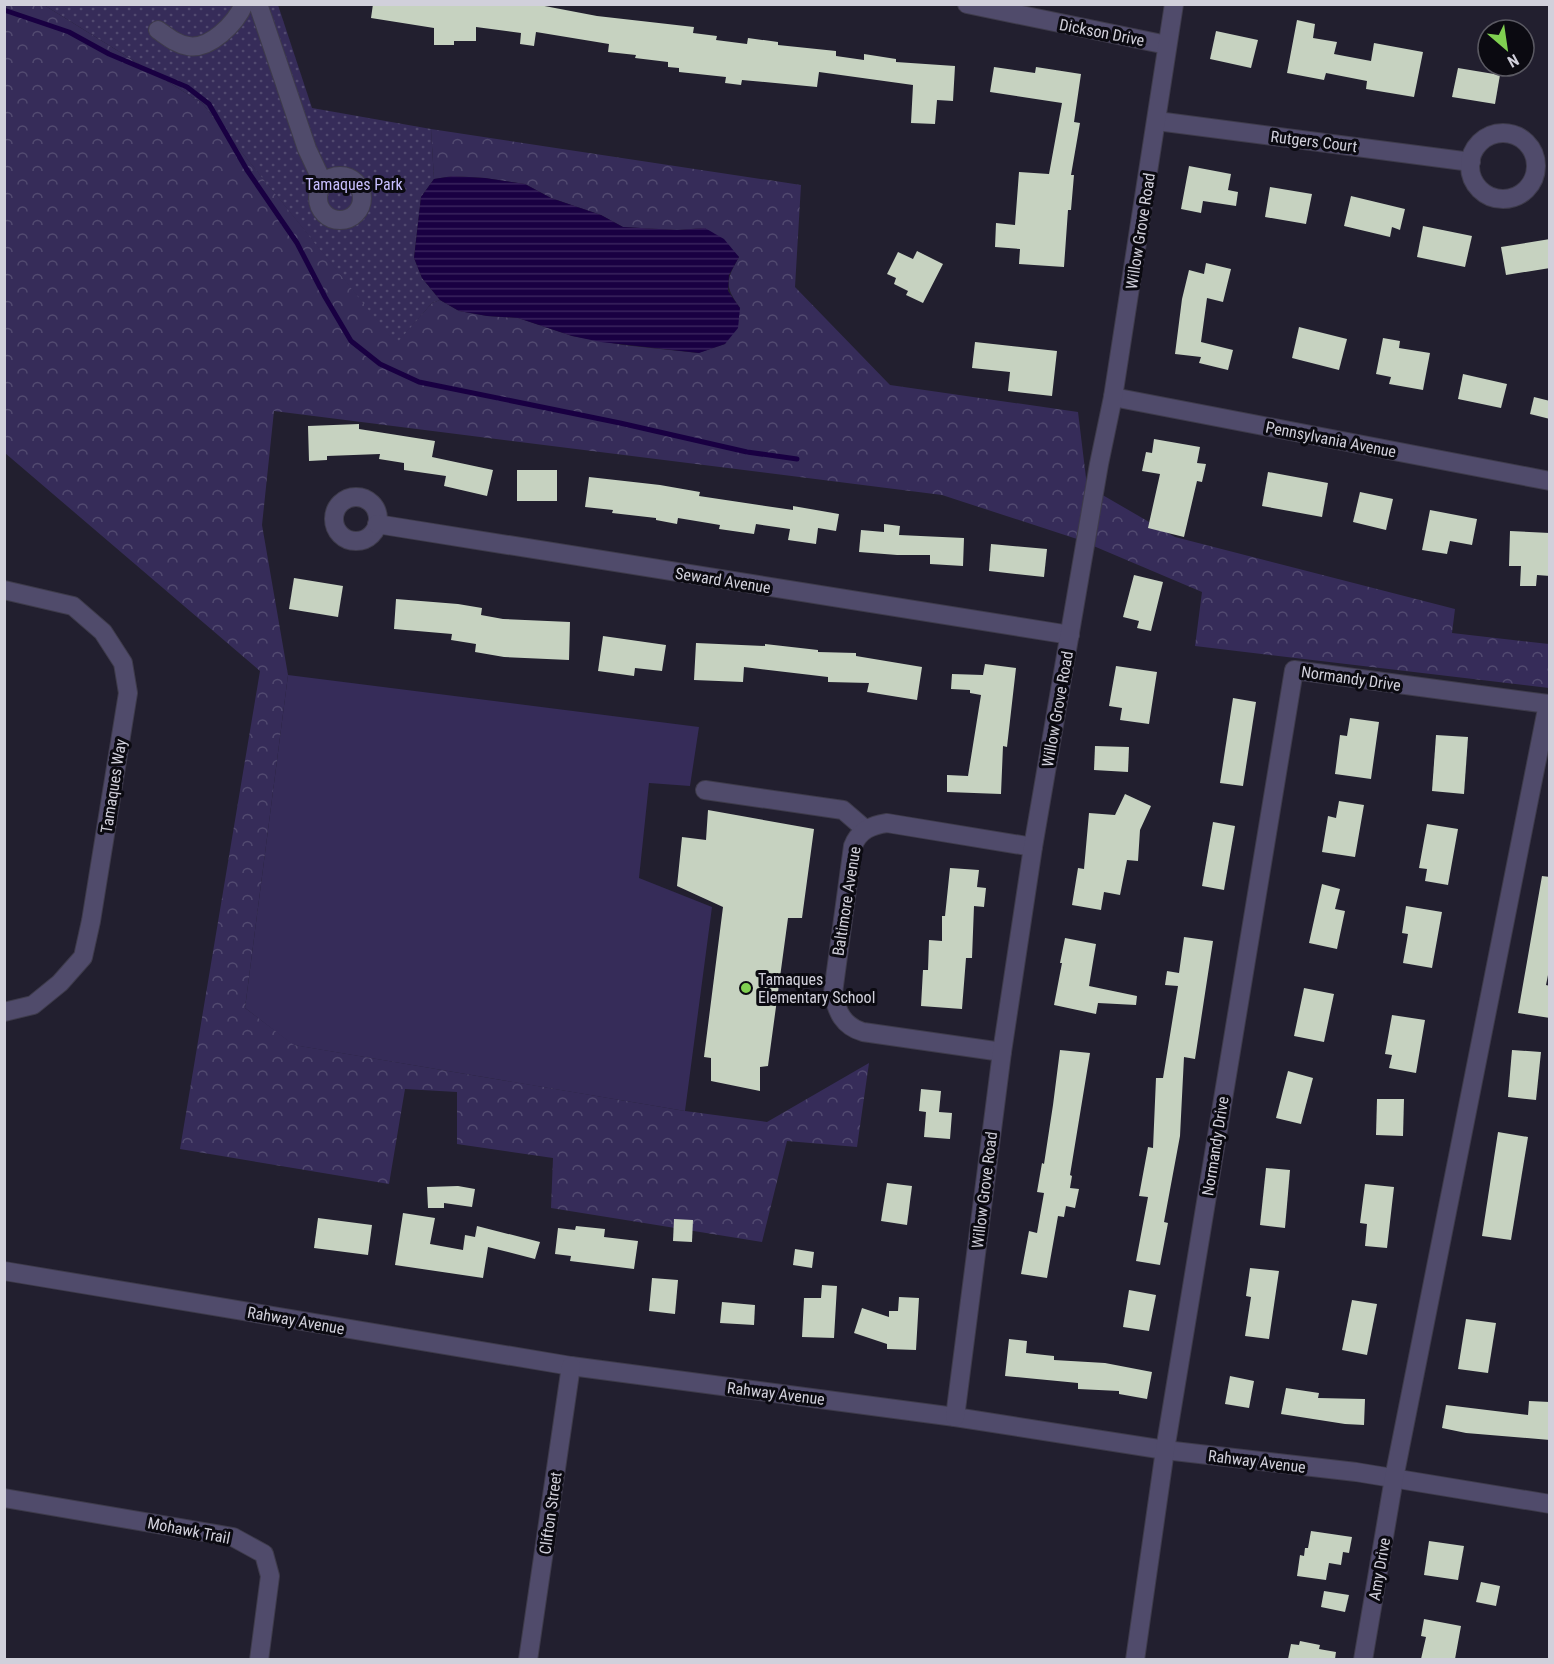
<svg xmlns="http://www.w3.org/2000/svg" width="1554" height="1664" font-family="'Roboto Condensed',sans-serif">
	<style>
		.grass { fill: #362c59 }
		.forest { fill: url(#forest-crowns) }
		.park { fill: url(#park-dots) }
		.water { fill: url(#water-rules) }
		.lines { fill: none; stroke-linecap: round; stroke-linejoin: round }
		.stream { stroke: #190042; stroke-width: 5 }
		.building { fill: #c6d2c0 }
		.minor-casing { stroke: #3e3b4b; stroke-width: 20 }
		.minor { stroke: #504b6b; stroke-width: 18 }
		.poi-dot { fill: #80d051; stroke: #0b0a11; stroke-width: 2 }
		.labels { text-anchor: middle; stroke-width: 6; stroke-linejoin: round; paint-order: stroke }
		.street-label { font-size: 16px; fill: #d1d0db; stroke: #0b0a11 }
		.park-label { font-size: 16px; fill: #c8bffe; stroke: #0b0a11 }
		.poi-label { font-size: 16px; fill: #d1d0db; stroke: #0b0a11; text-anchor: start }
	</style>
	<defs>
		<pattern id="forest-crowns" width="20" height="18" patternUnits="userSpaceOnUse" patternTransform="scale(1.5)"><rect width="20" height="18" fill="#362c59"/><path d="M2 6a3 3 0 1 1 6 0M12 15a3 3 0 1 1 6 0" fill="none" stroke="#524a70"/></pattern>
		<pattern id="park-dots" width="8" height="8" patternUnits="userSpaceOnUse" patternTransform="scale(1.5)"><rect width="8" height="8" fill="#362c59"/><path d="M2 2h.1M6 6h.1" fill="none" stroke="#524a70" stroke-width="1.8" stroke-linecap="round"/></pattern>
		<pattern id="water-rules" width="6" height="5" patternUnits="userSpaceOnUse" patternTransform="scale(1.5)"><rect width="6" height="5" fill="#190042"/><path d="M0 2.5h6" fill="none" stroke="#39245d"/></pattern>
	</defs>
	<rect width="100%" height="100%" fill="#221f2f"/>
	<polygon class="grass" points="288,675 699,727 690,786 649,783 639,878 712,907 685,1111 293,1045 245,1008"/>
	<path class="forest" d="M5,5H44L202,103L396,343L432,303L440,300L459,311L487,316L518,318L572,336L623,345L698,353L725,344L740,308C724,285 726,281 739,257L705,228L677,230L623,227L601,215L551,198L525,184L485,178L453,176L434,179L431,129L801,185L795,287L890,385L1078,412L1087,486L1175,537L1455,609L1452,633L1549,644V688L1195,646L1202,592L1077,539L942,495L274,411L262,525L288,675L245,1008L294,1045L685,1111L767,1122L869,1063L857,1147L787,1141L762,1242L551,1208L553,1158L457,1144V1092L405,1089L389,1184L180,1149L260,671L5,453Z"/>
	<polygon class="park" points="44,5 278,5 312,108 431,129 434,179 421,197 414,258 422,278 440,300 432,303 396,344 202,103"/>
	<polygon class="water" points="453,176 485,178 525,184 551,198 601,215 623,227 677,230 705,228 724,239 739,257 729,275 728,291 740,308 738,328 725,344 699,353 601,342 572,336 518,318 487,316 459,311 440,300 422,278 414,258 421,197 434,179"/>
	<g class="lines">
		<polyline class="stream" points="4,10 69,32 109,54 187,87 209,104 247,170 297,243 325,297 351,341 380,364 419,382 620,423 747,452 797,459"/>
	</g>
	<g class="building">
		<polygon points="373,4 534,4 597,16 694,27 693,33 717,36 716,40 747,44 748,38 778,42 778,45 836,51 836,56 864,60 864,54 896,59 896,62 955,66 953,101 937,100 935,124 911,123 913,85 819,72 817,87 742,80 741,85 725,83 726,77 679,72 679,68 668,67 668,62 635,58 636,55 608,52 609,44 536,32 534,46 520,44 521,33 476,27 476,41 454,41 454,45 434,45 434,28 371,18"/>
		<polygon points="1297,20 1315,24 1313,38 1337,42 1334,54 1371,61 1374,43 1423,52 1414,97 1366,89 1367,81 1326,73 1324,80 1287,73"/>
		<polygon points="1216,31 1258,40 1251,68 1210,59"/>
		<polygon points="994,67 1035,73 1036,67 1081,74 1074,122 1080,123 1071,175 1074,175 1071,210 1068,210 1064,267 1019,264 1020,249 995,247 996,223 1015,225 1019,172 1049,174 1062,103 990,92"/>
		<polygon points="1458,68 1500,75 1495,104 1452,97"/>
		<polygon points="1189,166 1231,174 1228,190 1238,192 1236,206 1203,201 1201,213 1181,209"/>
		<polygon points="1270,187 1312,194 1306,224 1265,217"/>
		<polygon points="1351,196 1405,209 1400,230 1392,227 1390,237 1344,226"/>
		<polygon points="1423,226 1472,236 1465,267 1417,257"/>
		<polygon points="1550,239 1550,268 1506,275 1501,247"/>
		<polygon points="917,251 943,264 923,303 906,295 908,291 894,284 896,278 887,274 898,252 913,259"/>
		<polygon points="1206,263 1231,269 1223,302 1207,298 1201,342 1233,350 1228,370 1199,363 1201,357 1175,354 1182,299 1189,270 1204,274"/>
		<polygon points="1299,327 1347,339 1339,370 1292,358"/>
		<polygon points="1383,338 1400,341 1399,348 1430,353 1423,390 1389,384 1391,377 1376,374"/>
		<polygon points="975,342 1057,351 1052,396 1008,391 1010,372 972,368"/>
		<polygon points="1463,374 1507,384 1501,408 1458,399"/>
		<polygon points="1534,397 1550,401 1550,419 1530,414"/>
		<polygon points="359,424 359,429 435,441 432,457 493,470 487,496 444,486 446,476 404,470 404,463 379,459 380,454 327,456 327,460 309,461 308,426"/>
		<polygon points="1154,439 1200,447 1197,463 1206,464 1202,482 1197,481 1184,537 1148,528 1160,474 1142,471 1146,452 1152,453"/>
		<rect x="517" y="470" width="40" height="31"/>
		<polygon points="1268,472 1328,483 1322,517 1262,506"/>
		<polygon points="589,477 660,485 700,492 699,496 793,510 793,506 839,514 836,531 818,528 816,544 788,540 790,529 756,524 754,534 719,529 720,525 678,518 677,524 656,520 656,518 612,513 613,510 585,507"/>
		<polygon points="1360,492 1393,499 1386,530 1353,522"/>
		<polygon points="1430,510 1477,519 1472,545 1450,541 1447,554 1422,550"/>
		<polygon points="884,524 900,526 899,535 964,538 963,566 930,564 930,555 897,555 859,552 861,530 884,532"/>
		<polygon points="1510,531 1550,533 1550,576 1537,575 1536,586 1520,586 1521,566 1509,566"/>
		<polygon points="991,544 1047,549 1044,577 989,571"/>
		<polygon points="1134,575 1163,582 1151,631 1137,628 1139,621 1123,617"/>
		<polygon points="294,578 343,586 338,617 289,609"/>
		<polygon points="396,599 458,604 482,608 481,615 503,619 570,622 569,660 504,657 475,652 476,644 451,640 452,634 394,629"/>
		<polygon points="603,636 666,645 662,671 635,668 634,676 598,671"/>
		<polygon points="696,643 765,646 765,644 818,650 818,652 856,653 856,656 922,667 917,700 867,692 869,683 828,682 828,677 744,667 743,682 694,680"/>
		<polygon points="985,664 1016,668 1007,747 1003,746 1001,794 947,792 947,775 968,776 981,695 970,693 970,690 951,689 952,674 983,675"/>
		<polygon points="1116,666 1157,672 1149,724 1120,720 1122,708 1109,706"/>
		<polygon points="1233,698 1256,702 1243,786 1220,783"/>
		<polygon points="1350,718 1379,722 1371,779 1335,774 1340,735 1347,736"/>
		<polygon points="1436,735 1468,737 1464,794 1432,791"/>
		<polygon points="1095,746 1129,747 1128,772 1094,770"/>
		<polygon points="1125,794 1151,806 1140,830 1138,861 1127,860 1120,895 1104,892 1101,910 1072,905 1078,868 1084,869 1089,813 1115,815"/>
		<polygon points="1339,801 1364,805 1355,857 1322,852 1328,816 1336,818"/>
		<polygon points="708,810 814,829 802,918 788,918 768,1066 760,1067 760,1091 711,1081 711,1058 704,1057 723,907 677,886 682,837 706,840"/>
		<polygon points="1213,822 1235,826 1224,890 1202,886"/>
		<polygon points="1427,824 1458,829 1448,885 1425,881 1427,869 1419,868"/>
		<polygon points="950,868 979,870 977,887 986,888 984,907 974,906 972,958 966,958 962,1009 921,1006 923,970 928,970 929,940 942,941 942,916 945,916"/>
		<polygon points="1542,876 1550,877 1550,965 1546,985 1550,986 1550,1018 1518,1013"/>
		<polygon points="1322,884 1340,889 1335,909 1345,911 1337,949 1309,943"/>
		<polygon points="1406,906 1442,912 1432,968 1403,963 1408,934 1402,933"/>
		<polygon points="1184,937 1213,941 1195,1059 1184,1057 1180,1136 1164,1222 1168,1223 1160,1265 1136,1261 1148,1197 1139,1196 1148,1147 1153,1148 1156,1078 1163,1078 1178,986 1165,985 1167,971 1179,973"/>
		<polygon points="1065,938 1096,944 1089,986 1137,996 1136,1005 1098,1003 1096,1014 1054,1005 1062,963 1060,963"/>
		<polygon points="1304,988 1334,994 1324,1042 1294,1036"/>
		<polygon points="1392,1015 1425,1020 1416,1073 1389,1068 1392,1055 1385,1054"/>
		<polygon points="1060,1050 1090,1053 1070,1175 1072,1176 1070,1188 1079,1189 1075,1208 1066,1206 1064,1217 1058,1216 1047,1278 1021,1274 1029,1231 1037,1233 1044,1193 1037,1192 1042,1163 1044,1164 1053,1105"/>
		<polygon points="1512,1050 1541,1052 1536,1100 1508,1097"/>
		<polygon points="1288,1071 1313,1078 1301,1124 1276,1118"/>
		<polygon points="921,1089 941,1091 939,1112 952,1113 950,1139 924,1137 926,1112 919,1111"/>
		<polygon points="1377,1099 1404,1099 1403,1136 1376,1135"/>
		<polygon points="1498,1132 1528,1137 1511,1240 1482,1236"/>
		<polygon points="1266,1168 1290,1170 1285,1228 1260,1225"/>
		<polygon points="887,1183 912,1186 907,1225 881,1221"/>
		<polygon points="1365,1184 1394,1187 1387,1248 1365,1246 1367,1224 1360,1223"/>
		<polygon points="458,1186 475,1189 472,1207 444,1203 444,1208 428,1208 427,1187"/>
		<polygon points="403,1213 435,1218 430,1244 463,1250 465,1235 475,1237 477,1226 540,1242 535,1259 488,1247 483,1278 395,1265"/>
		<polygon points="318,1218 372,1225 368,1255 314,1248"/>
		<polygon points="674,1219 693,1220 692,1242 673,1241"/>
		<polygon points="576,1226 605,1229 604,1237 638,1241 634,1269 570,1261 571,1256 555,1254 558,1228 575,1230"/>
		<polygon points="795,1249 814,1252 812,1268 793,1265"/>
		<polygon points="1250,1268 1279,1271 1269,1339 1245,1336 1251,1297 1246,1296"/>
		<polygon points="652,1278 678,1280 675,1314 649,1311"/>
		<polygon points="822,1285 837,1286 834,1338 802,1337 804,1298 821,1298"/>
		<polygon points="1129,1290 1156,1295 1149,1331 1123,1327"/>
		<polygon points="899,1297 919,1298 916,1350 887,1349 887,1344 854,1333 862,1308 889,1317 889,1311 898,1311"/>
		<polygon points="1352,1300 1377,1304 1367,1355 1342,1350"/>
		<polygon points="722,1302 755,1305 754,1325 720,1323"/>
		<polygon points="1466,1319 1496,1323 1488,1373 1458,1369"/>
		<polygon points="1009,1339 1027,1341 1026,1353 1054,1356 1054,1360 1105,1363 1152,1372 1147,1399 1119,1394 1119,1391 1078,1389 1078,1383 1005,1376"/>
		<polygon points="1230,1376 1254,1381 1249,1408 1225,1404"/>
		<polygon points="1286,1388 1319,1393 1318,1398 1365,1399 1364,1425 1345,1424 1281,1414"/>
		<polygon points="1529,1401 1550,1402 1550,1440 1466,1433 1442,1428 1446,1405 1528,1415"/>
		<polygon points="1311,1531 1352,1537 1349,1553 1343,1552 1341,1565 1329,1563 1326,1580 1297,1576 1300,1555 1304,1556 1305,1548 1308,1548"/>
		<polygon points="1429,1541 1464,1546 1458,1580 1424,1575"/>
		<polygon points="1481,1582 1500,1586 1496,1606 1476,1602"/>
		<polygon points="1324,1591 1349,1595 1345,1612 1321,1607"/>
		<polygon points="1424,1619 1461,1626 1455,1659 1421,1659 1426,1637 1421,1636"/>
		<polygon points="1300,1641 1320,1645 1319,1649 1336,1652 1335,1659 1288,1659 1291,1644 1299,1645"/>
	</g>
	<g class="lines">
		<defs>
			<g id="minor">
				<polyline points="258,4 307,149 323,183"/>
				<polyline points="967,4 1167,45"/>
				<path d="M158,30C168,37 176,44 188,46C210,50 236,23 244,4"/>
				<polyline points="1157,121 1471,162"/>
				<circle cx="1503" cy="166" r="33"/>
				<circle cx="340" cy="198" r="22"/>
				<polyline points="1113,397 1550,481"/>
				<circle cx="356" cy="519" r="22"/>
				<polyline points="377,524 1070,635"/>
				<polyline points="4,590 73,606 103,632 123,663 128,693 91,921 83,957 60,983 33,1005 4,1012"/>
				<polyline points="705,790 843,810 865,829"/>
				<path d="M1002,1052L863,1032C843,1026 837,1012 833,993L853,846C859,830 872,825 887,823L1033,847"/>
				<polyline points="4,1271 571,1366 955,1417 1165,1450 1356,1472 1550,1504"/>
				<polyline points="955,1417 1002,1052 1033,847 1099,464 1113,397 1174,4"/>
				<polyline points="4,1498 233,1537 264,1554 270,1576 259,1660"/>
				<polyline points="528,1660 571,1366"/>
				<polyline points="1135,1660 1165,1450 1294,670 1548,704 1394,1478 1363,1660"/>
			</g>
		</defs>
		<use href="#minor" class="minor-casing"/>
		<use href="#minor" class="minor"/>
	</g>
	<circle class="poi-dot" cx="746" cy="988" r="6"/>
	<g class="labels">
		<g class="street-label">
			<text transform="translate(1102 32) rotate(11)" y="6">Dickson Drive</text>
			<text transform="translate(1314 141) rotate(7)" y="6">Rutgers Court</text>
			<text transform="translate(1140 231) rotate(-81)" y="6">Willow Grove Road</text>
			<text transform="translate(1331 439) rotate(11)" y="6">Pennsylvania Avenue</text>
			<text transform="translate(723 580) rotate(9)" y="6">Seward Avenue</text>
			<text transform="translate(1351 678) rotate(8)" y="6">Normandy Drive</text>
			<text transform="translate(1057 709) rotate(-80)" y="6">Willow Grove Road</text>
			<text transform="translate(113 786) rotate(-81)" y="6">Tamaques Way</text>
			<text transform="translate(846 901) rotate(-81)" y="6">Baltimore Avenue</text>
			<text transform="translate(1215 1146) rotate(-81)" y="6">Normandy Drive</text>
			<text transform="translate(984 1190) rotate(-83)" y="6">Willow Grove Road</text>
			<text transform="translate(296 1320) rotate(10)" y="6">Rahway Avenue</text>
			<text transform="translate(776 1393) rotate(7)" y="6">Rahway Avenue</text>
			<text transform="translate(1257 1461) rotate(7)" y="6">Rahway Avenue</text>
			<text transform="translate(550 1513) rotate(-82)" y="6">Clifton Street</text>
			<text transform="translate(189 1530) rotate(11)" y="6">Mohawk Trail</text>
			<text transform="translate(1379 1569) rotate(-80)" y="6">Amy Drive</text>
		</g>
		<g class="park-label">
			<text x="354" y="190">Tamaques Park</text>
		</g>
		<g class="poi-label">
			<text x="758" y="985">Tamaques<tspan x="758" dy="18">Elementary School</tspan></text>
		</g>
	</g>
	<rect width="1554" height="1664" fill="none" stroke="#d1d0db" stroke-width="12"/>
	<g transform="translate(1506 48) rotate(151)"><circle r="28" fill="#0b0a11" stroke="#5a5962" stroke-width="1.5"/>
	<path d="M0-4.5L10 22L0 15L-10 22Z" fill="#80d051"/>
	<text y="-9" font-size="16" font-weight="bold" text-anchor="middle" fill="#d1d0db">N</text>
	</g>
</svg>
